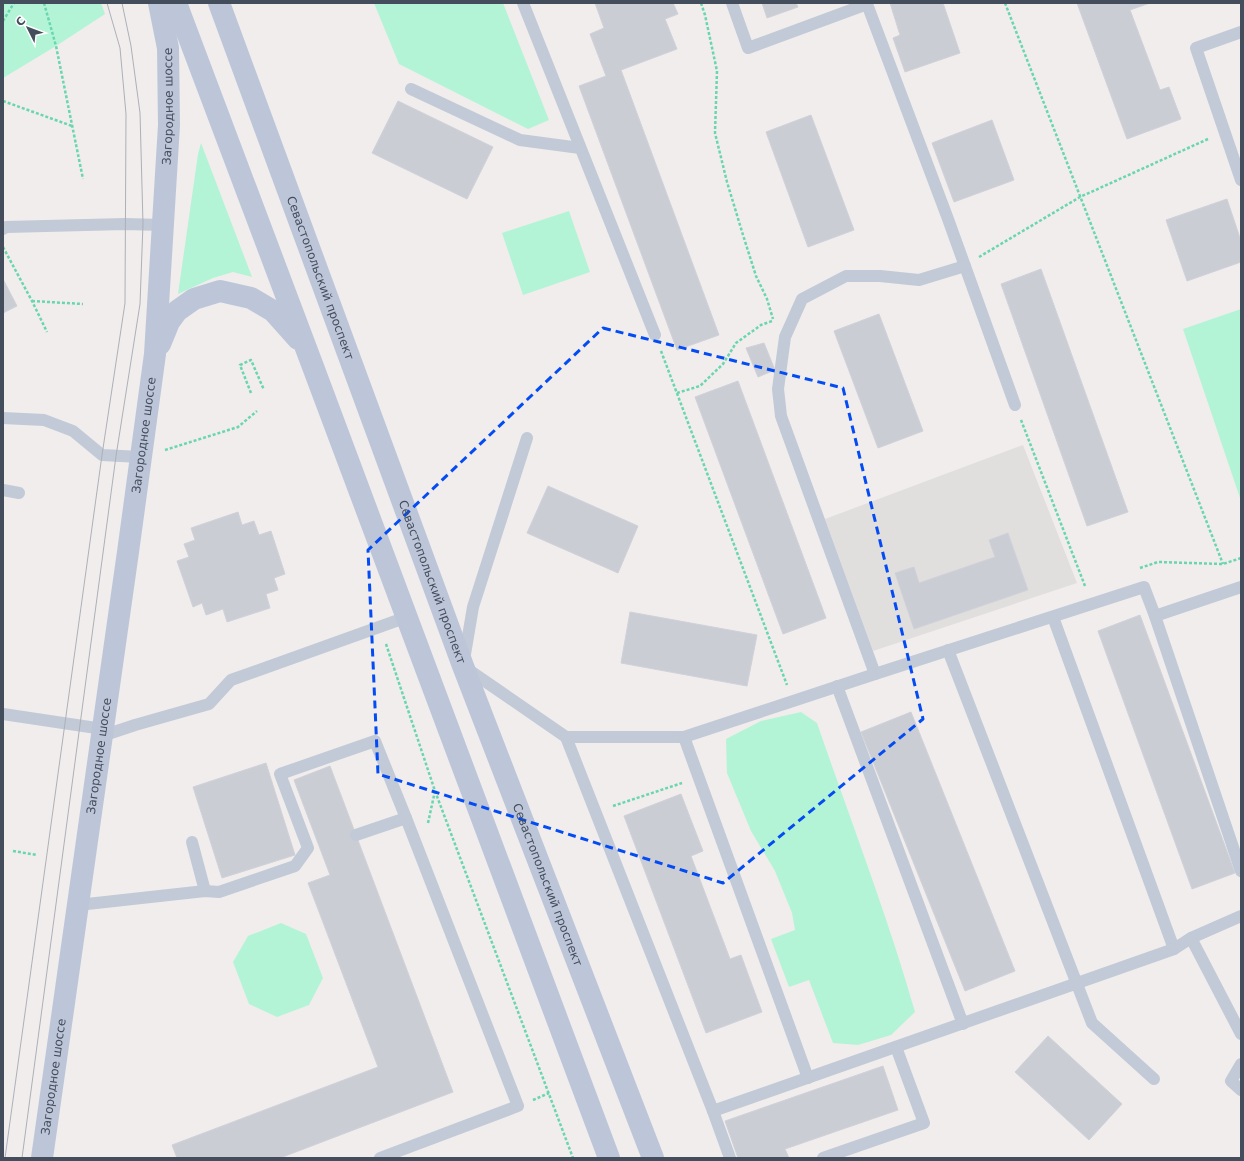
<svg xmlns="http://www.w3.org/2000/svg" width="1244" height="1161" font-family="'DejaVu Sans',sans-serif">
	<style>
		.education { fill: #e1dede }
		.green { fill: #b4f4d6 }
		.building { fill: #cbcdd5; stroke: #d0d1d9 }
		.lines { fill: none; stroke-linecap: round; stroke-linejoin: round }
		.path { stroke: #69d6af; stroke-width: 2.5; stroke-dasharray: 3 2; stroke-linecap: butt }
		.lane { stroke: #c1cad6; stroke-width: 12 }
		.secondary { stroke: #bdc6d9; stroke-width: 22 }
		.tram { stroke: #aeb0b8; stroke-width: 1 }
		.marked { fill: none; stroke: #034bf3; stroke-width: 3; stroke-dasharray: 8 5; stroke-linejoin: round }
		.labels { text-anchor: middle; stroke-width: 3; stroke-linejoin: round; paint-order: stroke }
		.street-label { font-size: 12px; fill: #434d5c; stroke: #fff }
	</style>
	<rect width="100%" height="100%" fill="#f0edec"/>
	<polygon class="education" points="1023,445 1077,583 873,651 825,519"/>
	<g class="green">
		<polygon points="3,3 101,3 105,14 56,46 3,78"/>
		<polygon points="374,3 503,3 549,120 528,129 399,64"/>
		<polygon points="201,143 252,277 233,272 213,278 178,294 198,154"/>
		<polygon points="569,211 590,272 523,295 502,233"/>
		<polygon points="1241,309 1241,501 1183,329"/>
		<path d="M801,712L817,723C850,819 887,914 915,1012L891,1035L858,1045L833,1043L809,980L789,987L771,939L795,930L792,913L775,871L751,831L727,773L726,739L761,721Z"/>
		<polygon points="281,923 306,934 323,978 309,1005 277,1017 249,1004 233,962 248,936"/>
	</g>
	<g class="building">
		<polygon points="595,3 673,3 678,14 665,19 677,49 621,70 719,335 677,350 579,86 606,76 590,34 604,28"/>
		<polygon points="762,3 796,3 798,7 767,18"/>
		<polygon points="890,3 943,3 960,53 905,72 893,38 900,35"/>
		<polygon points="1077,3 1150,3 1130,10 1160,90 1169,87 1181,119 1127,139"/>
		<polygon points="398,101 493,147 467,199 372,153"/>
		<polygon points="811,115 854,230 808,247 766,132"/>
		<polygon points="992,120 1014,180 954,202 932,143"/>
		<polygon points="1227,199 1241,241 1241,262 1187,281 1166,220"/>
		<polygon points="1041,269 1128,512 1087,526 1001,284"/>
		<polygon points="3,279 17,306 3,313"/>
		<polygon points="879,314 923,431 878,448 834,331"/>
		<polygon points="764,343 775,370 758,377 746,348"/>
		<polygon points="738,381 826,618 783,634 695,397"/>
		<polygon points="548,486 638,526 618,573 527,533"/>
		<polygon points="238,512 242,525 254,521 259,535 271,531 285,574 274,578 278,590 266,594 270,608 227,622 223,609 206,615 202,603 193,607 177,561 189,557 184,544 195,540 191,528"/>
		<polygon points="1008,533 1028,590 914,629 895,573 914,567 919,583 995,557 989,540"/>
		<polygon points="630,612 757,635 747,686 621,663"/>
		<polygon points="1140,615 1235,873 1192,889 1098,631"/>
		<polygon points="911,712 1015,971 965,991 861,732"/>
		<polygon points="266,763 295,855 222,878 193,787"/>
		<polygon points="330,766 453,1092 280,1158 177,1158 172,1145 378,1067 308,883 330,875 294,780"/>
		<polygon points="681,794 703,851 691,856 730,959 741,955 762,1012 706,1033 624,816"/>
		<polygon points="1048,1036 1122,1104 1089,1140 1015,1072"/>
		<polygon points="883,1066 898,1110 785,1149 789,1158 738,1158 725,1121"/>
	</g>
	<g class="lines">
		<g class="path">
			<polyline points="44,3 56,46 83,179"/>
			<polyline points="701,3 705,15 717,71 715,133 727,182 743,235 756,276 767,299 773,319"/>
			<polyline points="1005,3 1223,564"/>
			<polyline points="3,21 14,3"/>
			<polyline points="3,101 72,126"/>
			<polyline points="3,247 32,301 47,332"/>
			<polyline points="979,257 1080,197 1208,139"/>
			<polyline points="32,301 83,304"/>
			<polyline points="661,351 787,685"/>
			<polyline points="251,393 240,365 251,360 264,390"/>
			<polyline points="677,393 700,386 723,364 736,343 761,325 772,321"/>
			<polyline points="1021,420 1085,586"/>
			<polyline points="165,450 238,427 257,411"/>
			<polyline points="1140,568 1158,562 1223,564 1241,558"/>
			<polyline points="386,644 435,791 573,1158"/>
			<polyline points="613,806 682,783"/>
			<polyline points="428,823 435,791"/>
			<polyline points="13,851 37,855"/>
			<polyline points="533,1100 549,1093"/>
		</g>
		<g class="lane">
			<polyline points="523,3 655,335"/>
			<polyline points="732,3 748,48 867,4 948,219 1015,405"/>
			<polyline points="1241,32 1196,48 1241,180"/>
			<polyline points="411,89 520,140 580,148"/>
			<polyline points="3,229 6,227 125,224 163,225"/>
			<polyline points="3,418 44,420 73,431 102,455 140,457"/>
			<polyline points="527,438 473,607 463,666 566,737 713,1111 730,1158"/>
			<polyline points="3,490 19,493"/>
			<polyline points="1155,616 1241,587"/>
			<polyline points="1053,617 1174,949"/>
			<polyline points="948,650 1092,1023 1154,1079"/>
			<polyline points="875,674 781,416 778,389 785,337 802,299 846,276 880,276 919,280 965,266"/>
			<polyline points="837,686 963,1024"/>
			<polyline points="3,714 103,729"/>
			<polyline points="102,736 135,725 209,704 231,680 407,617"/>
			<polyline points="566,737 684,737 875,674 1144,587 1155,616 1241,871"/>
			<polyline points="684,737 808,1078"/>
			<polyline points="356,835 406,818"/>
			<polyline points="192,842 205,891"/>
			<polyline points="78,905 205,891 219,892 295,866 308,848 280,774 375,741 406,818 518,1106 380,1158"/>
			<polyline points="1191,938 1241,1034"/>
			<polyline points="1241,1064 1231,1081 1241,1090"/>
			<polyline points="713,1111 1174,949 1191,938 1241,916"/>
			<polyline points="823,1158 924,1123 896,1047"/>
		</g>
		<g class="secondary">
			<polyline points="176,3 312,364 609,1158"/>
			<path id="s1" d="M219,3L463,666L653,1158"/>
			<polyline points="160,344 169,322 177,311 194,299 220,291 251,298 273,311 298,339"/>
			<path id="s2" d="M42,1158L128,552L155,354L169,125L168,48L159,3"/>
		</g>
		<g class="tram">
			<polyline points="5,1158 102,455 125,303 126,114 120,48 107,3"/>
			<polyline points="22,1158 116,456 140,304 143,224 140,113 131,46 122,3"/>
		</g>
	</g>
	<path class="marked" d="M603,328L843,388L923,719L723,883L378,774L368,550Z"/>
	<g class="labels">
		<g class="street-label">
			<text dy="4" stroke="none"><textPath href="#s2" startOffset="1060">Загородное шоссе</textPath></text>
			<text dy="4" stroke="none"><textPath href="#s1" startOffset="293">Севастопольский проспект</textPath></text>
			<text dy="4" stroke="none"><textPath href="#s2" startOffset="730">Загородное шоссе</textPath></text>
			<text dy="4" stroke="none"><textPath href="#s1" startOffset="617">Севастопольский проспект</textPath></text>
			<text dy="4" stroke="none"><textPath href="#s2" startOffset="406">Загородное шоссе</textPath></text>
			<text dy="4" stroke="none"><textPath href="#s1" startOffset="941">Севастопольский проспект</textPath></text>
			<text dy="4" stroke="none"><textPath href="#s2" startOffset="82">Загородное шоссе</textPath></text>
		</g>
	</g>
	<rect width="1244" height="1161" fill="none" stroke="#434d5c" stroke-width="8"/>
	<g transform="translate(28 28) rotate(312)" stroke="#ffffff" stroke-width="3" paint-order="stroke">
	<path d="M0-3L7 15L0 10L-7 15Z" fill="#434d5c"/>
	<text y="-6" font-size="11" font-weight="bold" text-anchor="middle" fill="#434d5c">С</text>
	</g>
</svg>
